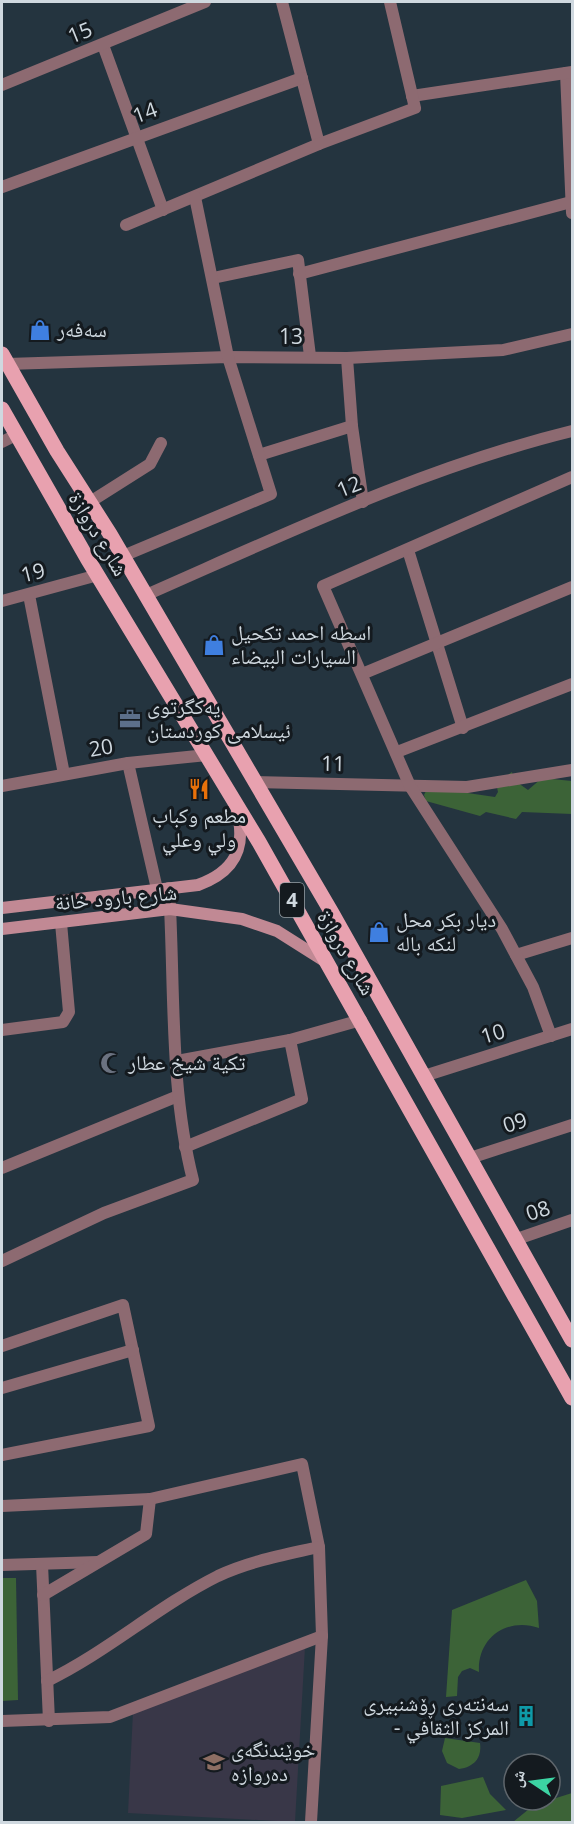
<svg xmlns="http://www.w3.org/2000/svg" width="574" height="1824" font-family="'Open Sans','Noto Naskh Arabic',sans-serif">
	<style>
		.education { fill: #393748 }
		.green { fill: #3c6337 }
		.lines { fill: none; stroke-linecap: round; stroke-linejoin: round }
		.street { stroke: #8d6a71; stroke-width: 12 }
		.secondary { stroke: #c18994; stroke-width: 12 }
		.primary { stroke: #e8a1af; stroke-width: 15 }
		.labels { text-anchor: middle; stroke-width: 6; stroke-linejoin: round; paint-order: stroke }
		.shield { fill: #141a1f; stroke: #979fa5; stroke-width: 1.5 }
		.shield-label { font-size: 20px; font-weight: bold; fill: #cfd8df }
		.street-label { font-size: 21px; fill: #cfd8df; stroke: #141a1f }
		.poi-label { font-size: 21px; fill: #cfd8df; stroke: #141a1f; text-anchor: start }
	</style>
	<rect width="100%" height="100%" fill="#24343f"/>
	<polygon class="education" points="305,1647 295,1822 128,1813 133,1712"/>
	<g class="green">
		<polygon points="512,772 514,780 528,790 542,778 572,781 572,814 522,812 516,819 486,812 480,816 426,801 424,795 426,791 447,790 495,797 498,792 496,783"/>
		<polygon points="2,1578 16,1578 18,1700 2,1701"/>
		<path d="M526,1580L537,1601L539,1628C507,1617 477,1638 479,1672L470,1668L462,1671L458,1677L457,1696L446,1697L452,1610Z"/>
		<path d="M445,1738L480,1743C482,1758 474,1767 459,1769L447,1763L442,1751Z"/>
		<polygon points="483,1777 490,1794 506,1810 462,1818 440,1815 441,1786"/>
		<polygon points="572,1793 572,1822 513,1822 534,1805"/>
	</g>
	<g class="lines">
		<g class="street">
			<polyline points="282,2 319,144"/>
			<polyline points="103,45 163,210"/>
			<polyline points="566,73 572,213"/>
			<polyline points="2,85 205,2"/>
			<polyline points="412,96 572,72"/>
			<polyline points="2,187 302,78"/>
			<polyline points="126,225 319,144 415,108 390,2"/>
			<polyline points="299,274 571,202"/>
			<polyline points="213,278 298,260 310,356"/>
			<polyline points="347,358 352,426 363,502"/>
			<polyline points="7,364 228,357 347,358 503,350 572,334"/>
			<polyline points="2,442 16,435"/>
			<polyline points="259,455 352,426"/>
			<polyline points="90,502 150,464 161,443"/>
			<polyline points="408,550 463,728"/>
			<polyline points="123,556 271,494 228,357 195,197"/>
			<polyline points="29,595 64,774"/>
			<path d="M146,595C285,534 425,467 572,431"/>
			<polyline points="2,601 98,575"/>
			<polyline points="362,674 572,587"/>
			<polyline points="397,752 572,684"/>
			<polyline points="128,763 157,889"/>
			<polyline points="254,782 467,787 572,770"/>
			<polyline points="2,786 128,763 207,755"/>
			<polyline points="516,955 572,938"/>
			<polyline points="2,1030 63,1022 69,1012 61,923"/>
			<polyline points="551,1036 533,987 502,929 410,786 323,586 572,477"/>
			<polyline points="290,1040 361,1020"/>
			<polyline points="177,1061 290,1040 302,1099 185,1147"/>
			<polyline points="424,1076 572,1029"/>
			<polyline points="470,1158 572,1125"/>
			<polyline points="2,1168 178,1096"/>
			<polyline points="517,1239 572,1220"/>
			<path d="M2,1261L104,1213L193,1180C169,1086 175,985 169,888"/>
			<polyline points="2,1346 123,1305 149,1426 2,1455"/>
			<polyline points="2,1388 133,1350"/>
			<polyline points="2,1506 150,1499 302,1464 319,1547 322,1636 311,1822"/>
			<polyline points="42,1564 49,1721"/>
			<polyline points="2,1565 98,1562"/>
			<polyline points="43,1595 146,1534 150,1499"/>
			<path d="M47,1681C107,1652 158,1606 218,1576C250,1561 284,1555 319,1547"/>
			<polyline points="2,1721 110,1717 322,1636"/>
		</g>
		<g class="secondary">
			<path d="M2,908L198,885C234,872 247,849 237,811"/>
			<polyline points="2,929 170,909 242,919 277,931 326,962"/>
		</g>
		<g class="primary">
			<polyline points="2,354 57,451 110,534 332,913 572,1340"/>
			<polyline points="2,409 87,558 259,842 572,1398"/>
		</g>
	</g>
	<defs>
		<symbol id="shop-bare" viewBox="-9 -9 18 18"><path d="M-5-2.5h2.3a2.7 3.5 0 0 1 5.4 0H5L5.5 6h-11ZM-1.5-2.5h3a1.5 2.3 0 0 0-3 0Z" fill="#3f7fe0" stroke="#141a1f" stroke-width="2.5" paint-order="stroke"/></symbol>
		<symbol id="office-bare" viewBox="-9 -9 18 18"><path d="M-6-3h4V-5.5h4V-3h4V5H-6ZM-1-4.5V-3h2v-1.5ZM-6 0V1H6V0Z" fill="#5c6f8a" stroke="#141a1f" stroke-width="2.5" paint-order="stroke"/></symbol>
		<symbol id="restaurant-bare" viewBox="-9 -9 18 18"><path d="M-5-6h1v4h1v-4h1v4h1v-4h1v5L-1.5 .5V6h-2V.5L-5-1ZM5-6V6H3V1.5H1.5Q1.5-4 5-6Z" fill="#e8710a" stroke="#141a1f" stroke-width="2.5" paint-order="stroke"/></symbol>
		<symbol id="mosque-bare" viewBox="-9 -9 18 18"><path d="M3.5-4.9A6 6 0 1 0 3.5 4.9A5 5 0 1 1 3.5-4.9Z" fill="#6b7280" stroke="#141a1f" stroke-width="2.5" paint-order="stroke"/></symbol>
		<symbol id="building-bare" viewBox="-9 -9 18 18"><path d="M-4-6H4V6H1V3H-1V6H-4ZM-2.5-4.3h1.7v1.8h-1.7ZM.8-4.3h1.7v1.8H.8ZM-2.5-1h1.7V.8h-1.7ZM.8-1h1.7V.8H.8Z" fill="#0f9aa8" stroke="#141a1f" stroke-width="2.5" paint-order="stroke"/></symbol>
		<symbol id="school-bare" viewBox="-9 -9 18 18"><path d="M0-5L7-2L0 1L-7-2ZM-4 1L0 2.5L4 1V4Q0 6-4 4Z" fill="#8d6e63" stroke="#141a1f" stroke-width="2.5" paint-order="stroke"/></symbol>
	</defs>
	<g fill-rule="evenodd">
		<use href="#shop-bare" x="25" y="315" width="30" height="30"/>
		<use href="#shop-bare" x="199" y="630" width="30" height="30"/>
		<use href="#office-bare" x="115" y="704" width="30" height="30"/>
		<use href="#restaurant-bare" x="184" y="774" width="30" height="30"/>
		<use href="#shop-bare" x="364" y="917" width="30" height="30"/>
		<use href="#mosque-bare" x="96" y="1048" width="30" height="30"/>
		<use href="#building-bare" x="511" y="1701" width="30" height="30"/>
		<use href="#school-bare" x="199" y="1747" width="30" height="30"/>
	</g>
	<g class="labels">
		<rect class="shield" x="280" y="883" width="24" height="34" rx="4.5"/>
		<g class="shield-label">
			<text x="292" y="907">4</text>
		</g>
		<g class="street-label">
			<text transform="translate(80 33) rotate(-22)" y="7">15</text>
			<text transform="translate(145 113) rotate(-20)" y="7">14</text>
			<text x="291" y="344">13</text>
			<text transform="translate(349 487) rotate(-22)" y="7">12</text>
			<text transform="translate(98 534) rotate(59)" y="7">شارع دروازة</text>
			<text transform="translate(33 573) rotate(-14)" y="7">19</text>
			<text transform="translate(101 748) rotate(-10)" y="7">20</text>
			<text transform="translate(333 764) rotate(1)" y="7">11</text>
			<text transform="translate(116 898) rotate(-5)" y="7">شارع بارود خانة</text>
			<text transform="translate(346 953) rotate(60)" y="7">شارع دروازة</text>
			<text transform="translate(493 1034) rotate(-17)" y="7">10</text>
			<text transform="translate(515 1123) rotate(-18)" y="7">09</text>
			<text transform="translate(538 1211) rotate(-18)" y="7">08</text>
		</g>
		<g class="poi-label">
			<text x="57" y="337">سەفەر</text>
			<text x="231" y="640">اسطه احمد تكحيل<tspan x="231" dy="24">السيارات البيضاء</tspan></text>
			<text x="147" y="714">یەکگرتوی<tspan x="147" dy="24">ئیسلامی کوردستان</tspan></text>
			<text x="199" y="823" text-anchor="middle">مطعم وكباب<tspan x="199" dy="24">ولي وعلي</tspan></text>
			<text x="396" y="927">ديار بكر محل<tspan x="396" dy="24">لنكه باله</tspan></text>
			<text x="128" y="1070">تكية شيخ عطار</text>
			<text x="509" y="1711" text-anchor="end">سەنتەری ڕۆشنبیری<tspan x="509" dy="24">- المرکز الثقافي</tspan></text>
			<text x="231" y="1757">خوێندنگەی<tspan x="231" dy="24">دەروازە</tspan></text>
		</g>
	</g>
	<rect width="574" height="1824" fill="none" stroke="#cfd8df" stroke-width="6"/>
	<g transform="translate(532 1782) rotate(283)"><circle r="28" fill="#141a1f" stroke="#5f666c" stroke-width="1.5"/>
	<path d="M0-4.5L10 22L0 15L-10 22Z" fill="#3cd4a3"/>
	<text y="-9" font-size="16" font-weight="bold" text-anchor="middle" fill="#cfd8df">ش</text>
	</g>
</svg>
